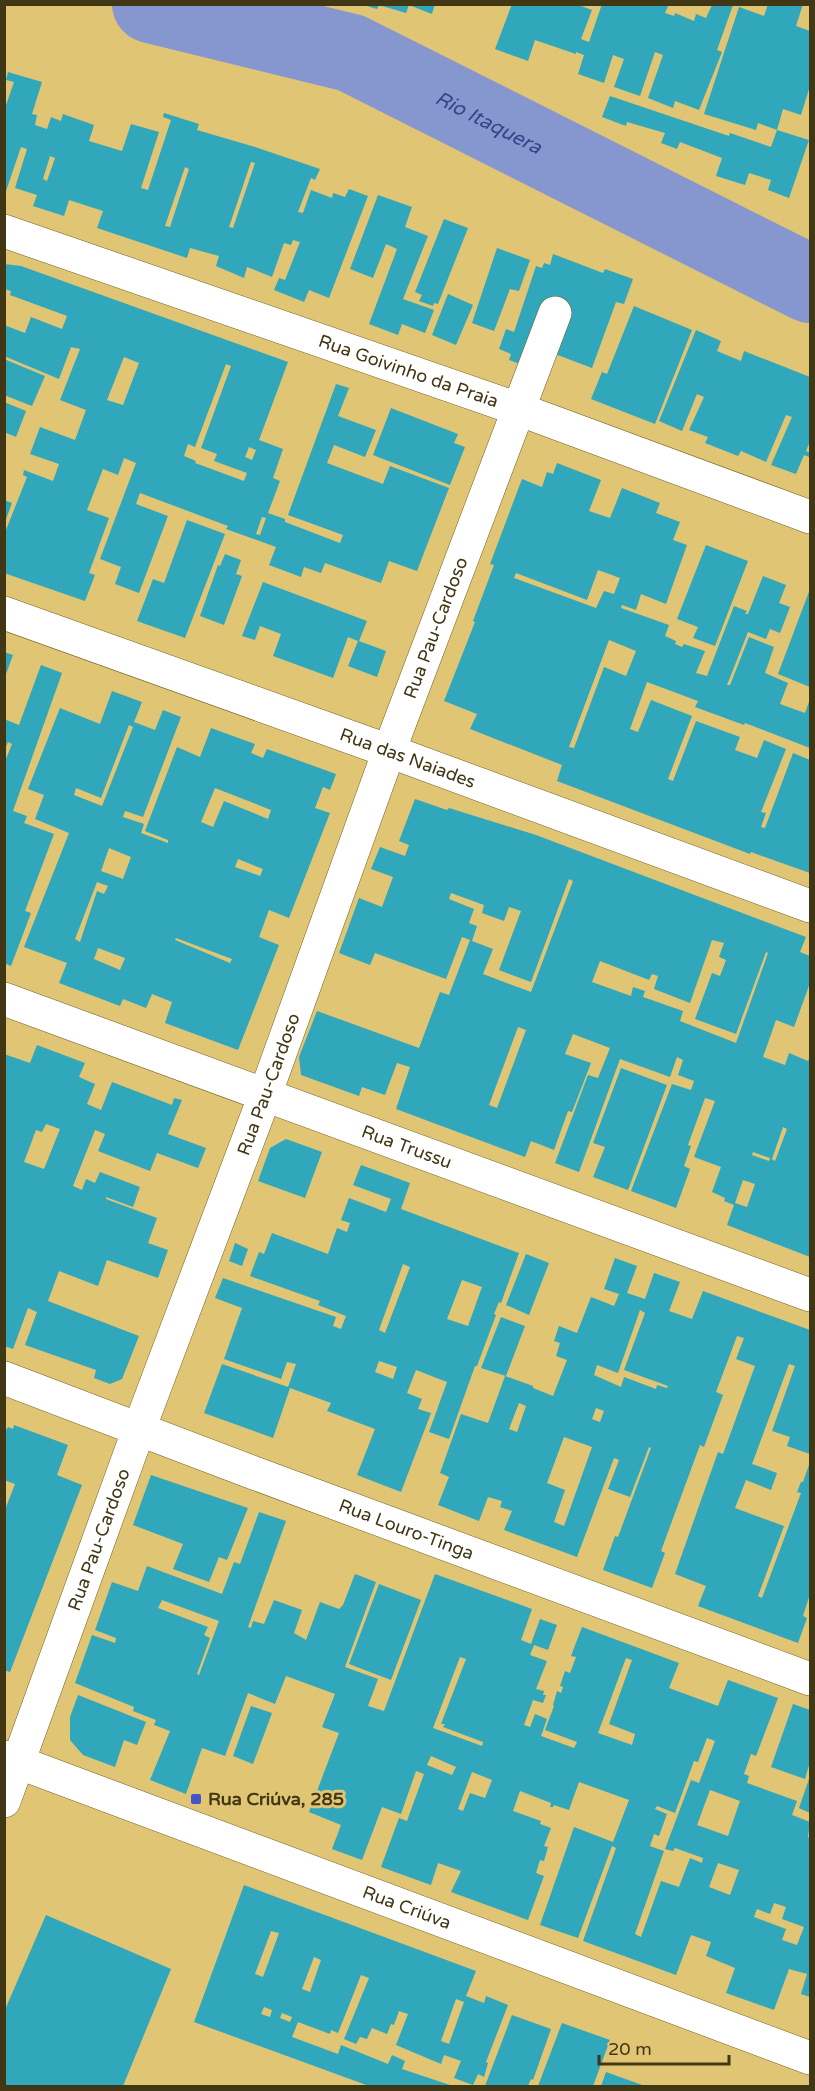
<svg xmlns="http://www.w3.org/2000/svg" width="815" height="2091" font-family="'Varela Round',sans-serif">
	<style>
		.lines { fill: none; stroke-linecap: round; stroke-linejoin: round }
		.river { stroke: #8696ce; stroke-width: 78 }
		.building { fill: #30a7bb; fill-rule: evenodd }
		.minor-casing { stroke: #746123; stroke-width: 34 }
		.minor { stroke: #fff; stroke-width: 33 }
		.poi-dot { fill: #4455c9; stroke: #dfc574; stroke-width: 2 }
		.labels { text-anchor: middle; stroke-width: 6; stroke-linejoin: round; paint-order: stroke }
		.street-label { font-size: 18px; fill: #413715; stroke: #dfc574 }
		.poi-label { font-size: 18px; font-weight: bold; fill: #413715; stroke: #dfc574; text-anchor: start }
		.water-label { font-size: 20px; font-style: italic; fill: #374489; stroke: #dfc574 }
	</style>
	<rect width="100%" height="100%" fill="#dfc574"/>
	<g class="lines">
		<path class="river" id="s1" d="M151,4L351,53L810,284"/>
	</g>
	<g class="building">
		<polygon points="435,4 432,14 409,5 406,13 379,5 377,9 363,5"/>
		<polygon points="512,4 576,4 592,10 581,39 589,42 602,4 669,4 665,13 674,16 675,13 694,21 696,14 706,18 712,5 733,5 717,50 722,52 699,110 675,101 673,108 648,98 663,55 655,52 640,96 614,87 624,59 613,55 604,83 578,74 584,55 576,52 576,54 535,40 528,61 495,49"/>
		<polygon points="768,4 803,4 796,26 810,31 810,86 801,115 783,109 777,130 809,140 789,198 768,190 771,180 749,173 745,185 716,176 722,158 680,142 677,149 661,143 665,133 627,122 626,126 602,117 610,96 729,136 730,133 771,147 777,130 758,123 756,130 704,114 739,7 764,16"/>
		<path d="M8,72L42,82L32,114L37,115L35,125L47,129L51,117L61,121L63,114L94,125L89,141L122,151L131,124L159,132L141,188L148,190L171,120L163,117L164,113L199,124L197,130L255,147L320,169L315,180L311,178L298,212L303,213L311,190L332,198L333,193L345,197L349,189L368,196L329,298L309,290L304,302L274,290L279,278L285,280L300,242L293,240L291,245L284,243L272,277L247,267L244,278L216,266L219,256L190,248L187,258L97,228L103,211L69,200L64,216L33,206L37,195L15,188L27,149L21,147L4,197V111L14,82L6,80ZM50,156L55,158L47,181L43,179ZM251,162L255,163L233,228L229,227ZM185,167L189,169L170,227L165,226Z"/>
		<polygon points="378,195 412,207 405,227 428,236 403,299 434,310 425,333 402,324 398,335 369,324 397,249 386,244 373,278 350,269"/>
		<polygon points="444,219 468,228 438,304 434,303 433,306 419,301 422,295 415,292"/>
		<polygon points="497,248 530,260 519,291 510,289 494,331 472,323"/>
		<polygon points="553,254 603,273 605,269 633,279 624,304 616,302 592,368 547,351 520,364 509,360 511,354 499,349 506,329 514,332 536,266 542,268 544,263 550,265"/>
		<path d="M4,264L21,266L288,362L259,440L283,449L273,478L280,481L268,513L285,519V522L340,543L343,535L288,515L336,384L349,388L338,416L376,430L365,457L334,445L327,463L383,484L390,466L449,488L417,571L389,561L381,583L325,563L321,573L304,567L301,577L269,565L276,547L226,529L228,526L140,493L136,504L168,516L139,593L115,584L121,567L100,559L136,463L124,458L118,475L103,469L87,510L109,518L89,573L95,575L85,601L4,573V535L27,477L23,475L24,470L53,481L59,464L30,454L40,427L75,440L86,410L60,400L80,349L71,347L59,379L4,356V325L25,333L31,317L62,329L67,316L10,295L11,291L4,289ZM124,357L139,363L123,405L107,400ZM226,364L231,366L201,448L217,454L214,461L247,473L244,481L195,463L196,461L184,456L188,444L195,447ZM249,447L256,450L252,460L245,457ZM262,517L266,518L260,535L256,534Z"/>
		<polygon points="448,294 473,305 456,345 432,335"/>
		<polygon points="634,306 692,330 655,424 591,399 602,372 607,374"/>
		<polygon points="696,330 721,341 717,351 741,361 744,351 810,377 810,441 806,451 810,453 809,457 804,455 796,474 771,465 792,417 786,415 766,462 741,451 738,456 705,443 708,437 689,430 704,397 697,394 682,431 659,421"/>
		<polygon points="4,359 45,376 32,406 4,395"/>
		<polygon points="4,402 26,411 16,437 4,432"/>
		<polygon points="391,408 458,434 454,443 465,447 450,485 373,455"/>
		<path d="M557,463L601,480L589,511L610,518L622,488L660,503L656,513L680,522L673,540L687,545L666,604L641,594L636,610L622,605L621,608L669,625L665,636L676,641L675,644L682,647L684,644L705,651L696,673L707,676L734,606L747,611L745,614H748L763,576L786,585L779,603L790,607L780,633L770,629L766,639L748,632L727,685H730L749,637L774,647L765,673L788,683L780,704L805,713L810,699V748L745,723L744,725L695,707L698,701L647,682L630,729L638,732L651,700L692,716L668,779L673,781L696,721L740,737L735,750L757,758L764,740L786,749L761,812L766,813L761,827L765,828L793,753L810,760V873L751,852L750,854L557,781L562,765L470,729L477,714L444,701L475,622L473,621L494,565L490,564L522,479L542,487L547,472L553,474ZM598,570L620,578L614,594L604,591L596,608L514,578L516,573L587,600ZM609,640L636,651L626,676L604,667L574,748L569,747Z"/>
		<polygon points="4,500 12,503 5,522 4,522"/>
		<polygon points="187,520 225,534 185,638 137,621 153,579 164,583"/>
		<polygon points="706,545 748,561 715,646 693,638 698,627 677,619"/>
		<polygon points="225,554 241,560 236,574 242,576 224,625 200,616 218,565 220,566"/>
		<polygon points="263,582 367,621 359,641 386,651 377,677 348,666 358,641 348,637 333,678 273,656 281,634 260,626 255,640 242,636"/>
		<polygon points="810,589 810,687 778,674"/>
		<polygon points="4,652 13,655 5,677 4,677"/>
		<polygon points="41,665 62,673 13,811 27,816 24,823 54,834 25,911 31,913 11,966 4,963 4,764 12,744 8,742 4,751 4,719 19,725"/>
		<path d="M112,691L142,702L134,722L155,730L163,710L181,717L143,817L125,811L123,817L144,824L141,833L168,843V840L145,831L177,747L200,757L211,728L255,744L251,753L263,758L267,749L336,774L330,790L323,787L315,808L330,813L289,918L269,910L259,937L279,945L238,1050L165,1023L172,1002L152,994L146,1008L123,999L120,1006L59,983L67,963L24,947L69,833L35,819L44,795L28,789L60,708L100,724ZM129,725L133,727L102,806L74,795L76,788L101,798ZM215,788L271,810L268,819L224,801L213,827L201,822ZM109,848L131,857L123,879L101,871ZM238,859L263,869L260,876L235,867ZM97,882L108,886L104,894L97,891L80,942L75,939ZM176,938L232,959L230,963L175,940ZM98,948L125,958L120,970L94,959Z"/>
		<path d="M415,799L447,810L449,808L536,835L806,937L800,952L810,956V983L794,1027L776,1020L763,1057L785,1065L789,1053L808,1061L810,1056V1142L809,1147L810,1148V1257L727,1225L734,1205L724,1201L725,1198L712,1192L721,1167L694,1157L715,1101L705,1098L688,1145L691,1146L684,1166L690,1169L676,1208L631,1191L672,1084L691,1090L694,1081L678,1075L683,1060L677,1057L670,1077L620,1059L579,1172L555,1163L588,1075L598,1078L610,1048L573,1034L565,1054L591,1063L572,1112L568,1111L554,1150L531,1141L525,1157L396,1109L410,1067L397,1063L385,1095L362,1087L359,1096L301,1075L299,1057L317,1011L419,1048L440,992L449,995L470,940L462,937L446,979L375,953L370,965L339,953L359,898L382,907L393,877L371,869L380,847L405,856L409,845L399,841ZM569,879L573,881L531,992L483,974L493,949L472,941L477,926L469,923L474,909L449,899L451,893L484,905L482,913L504,921L509,907L521,911L499,970L531,982ZM712,940L724,943L719,957L726,960L720,976L712,973L695,1019L736,1034L766,952L768,953L736,1043L680,1021L683,1011L643,997L645,991L633,987L631,996L592,982L600,961L649,980L652,974L658,976L654,989L690,1003ZM518,1027L526,1030L497,1108L489,1105ZM783,1127L787,1129L775,1161L772,1159ZM753,1152L770,1158L769,1161L752,1155ZM743,1180L755,1184L747,1207L735,1203Z"/>
		<path d="M37,1045L85,1063L79,1077L95,1084L87,1104L101,1110L112,1082L172,1105L174,1098L182,1100L168,1134L206,1148L198,1168L157,1153L150,1171L98,1151L105,1134L95,1130L73,1186L82,1190L86,1179L95,1183L100,1172L140,1187L133,1207L106,1197V1199L157,1218L148,1243L168,1250L158,1278L107,1260L98,1286L59,1271L48,1301L139,1336L122,1379L110,1384L94,1378L96,1370L25,1345L37,1312L28,1308L13,1349L4,1346V1054L30,1063ZM46,1124L60,1129L44,1169L24,1162L36,1130L42,1132Z"/>
		<polygon points="621,1068 667,1085 628,1190 593,1177 605,1147 593,1143"/>
		<polygon points="286,1139 322,1152 305,1198 258,1181 270,1148"/>
		<path d="M361,1165L410,1183L401,1209L519,1253L501,1303L499,1302L494,1314L496,1315L477,1366H475L449,1439L429,1432L447,1382L416,1370L407,1393L422,1399L418,1409L431,1413L401,1492L357,1475L375,1429L327,1411L331,1403L290,1388L273,1438L204,1413L222,1364L288,1387L296,1364L287,1362L281,1379L224,1359L242,1308L215,1298L223,1278L336,1317L333,1326L341,1329L346,1316L318,1305L320,1301L250,1276L259,1252L264,1254L272,1233L328,1254L337,1228L347,1232L350,1223L341,1220L349,1198L386,1212L391,1199L353,1185ZM403,1264L410,1267L385,1333L379,1330ZM462,1280L482,1287L468,1326L447,1319ZM379,1361L397,1367L393,1379L375,1372Z"/>
		<polygon points="235,1243 248,1249 242,1266 229,1261"/>
		<polygon points="526,1254 549,1263 529,1315 506,1305"/>
		<path d="M615,1258L637,1266L627,1293L645,1299L654,1273L680,1282L669,1311L692,1319L703,1291L810,1330V1454L787,1446L790,1437L772,1431L795,1366L789,1364L752,1464L777,1473L771,1490L746,1480L735,1508L784,1526L758,1596L762,1598L801,1493L797,1492L801,1482H803L810,1462V1594L803,1616L807,1618L798,1643L698,1606L706,1586L675,1574L718,1452L723,1454L755,1366L736,1359L744,1338L737,1336L716,1392L723,1395L704,1447L700,1445L661,1551L665,1553L652,1588L603,1570L615,1536L618,1537L651,1448L649,1447L630,1497L608,1489L619,1460L614,1458L577,1557L504,1530L512,1511L500,1507L502,1501L488,1497L479,1521L438,1505L449,1477L440,1473L461,1414L488,1423L505,1376L533,1386V1388L553,1396L567,1360L556,1356L560,1343L554,1341L559,1326L577,1333L591,1297L614,1306L619,1294L604,1289ZM640,1310L645,1313L624,1370L668,1386L667,1388L657,1385L656,1389L624,1377L621,1387L594,1375L597,1365L618,1373ZM519,1403L526,1406L517,1432L509,1429ZM596,1408L604,1411L600,1422L592,1419ZM564,1437L592,1447L564,1526L554,1522L565,1490L547,1483Z"/>
		<polygon points="501,1317 525,1326 506,1376 481,1368"/>
		<polygon points="14,1425 68,1445 57,1475 82,1485 10,1672 4,1670 4,1506 6,1507 15,1484 4,1480 4,1430 6,1430 8,1427 13,1429"/>
		<polygon points="151,1475 248,1508 227,1560 219,1557 209,1582 173,1569 183,1544 133,1525"/>
		<path d="M259,1512L286,1521L248,1627L251,1628L253,1621L264,1624L274,1600L302,1610L294,1633L306,1640L320,1602L339,1609L343,1605L355,1574L376,1582L345,1667L378,1679L368,1706L384,1711L435,1574L532,1609L521,1640L531,1644L540,1619L557,1625L548,1650L534,1645L530,1655L547,1661L536,1689L544,1691L543,1695H546L543,1703L533,1700L524,1725L530,1727L535,1714L547,1719L541,1736L574,1748L577,1742L545,1730L554,1706L553,1705L557,1691L561,1693L563,1687L560,1686L565,1671L570,1673L576,1657L571,1656L582,1627L679,1663L669,1688L718,1706L728,1680L778,1698L756,1756L751,1754L744,1774L749,1776L747,1783L797,1801L792,1815L810,1822L808,1837L810,1838V1997L801,1994L807,1974L789,1969L774,2010L726,1993L735,1968L706,1956L711,1942L691,1935L676,1975L583,1941L616,1848L612,1846L578,1938L540,1925L574,1827L613,1842L629,1800L579,1782L569,1810L554,1805L553,1807H550L551,1803L520,1791L513,1811L541,1821L540,1824L551,1828L544,1846L548,1847L544,1861L540,1860L536,1873L544,1876L528,1920L451,1892L461,1871L438,1863L431,1885L381,1867L399,1818L407,1821L424,1774L416,1771L401,1814L382,1807L362,1860L332,1849L341,1825L309,1812L339,1733L322,1727L335,1694L286,1676L275,1704L248,1693L225,1756L202,1748L186,1794L150,1780L170,1731L154,1725L156,1720L133,1711L134,1707L75,1683L92,1635L115,1643L116,1638L95,1630L112,1582L138,1591L147,1566L222,1594L234,1562L240,1564ZM162,1600L219,1621L199,1675L197,1674L210,1638L204,1635L208,1627L158,1608ZM460,1657L466,1659L441,1724H445L443,1727L483,1742L482,1746L433,1728ZM626,1658L632,1660L609,1724L635,1734L632,1745L598,1733ZM707,1738L715,1741L699,1783L691,1780L665,1849L673,1851L675,1848L703,1858L702,1863L690,1858L679,1887L661,1881L641,1937L635,1934L664,1851L650,1846L654,1834L659,1836L667,1814L655,1809L657,1806L675,1813L694,1761L698,1762ZM431,1756L456,1767L452,1775L427,1765ZM472,1772L492,1780L485,1798L470,1793L463,1811L458,1809ZM710,1790L740,1801L728,1836L697,1825ZM718,1863L739,1870L730,1895L709,1887ZM774,1903L786,1907L782,1919L804,1927L797,1945L782,1940L786,1929L754,1917L757,1909L770,1914Z"/>
		<polygon points="379,1584 421,1600 391,1680 349,1664"/>
		<polygon points="78,1695 146,1722 137,1745 124,1740 115,1767 83,1755 70,1740 70,1717"/>
		<polygon points="793,1704 810,1710 810,1762 805,1779 771,1767"/>
		<polygon points="251,1706 272,1713 253,1764 233,1756"/>
		<polygon points="810,1776 810,1813 799,1808"/>
		<path d="M244,1885L476,1971L466,1996L484,2003L486,1996L508,2005L486,2062L488,2063L484,2077L478,2074L473,2085L454,2078L461,2061L444,2055L441,2064L396,2045L408,2014L399,2011L394,2025L391,2024L387,2034L372,2028L367,2039L360,2037L356,2044L344,2039L369,1978L361,1975L338,2033L331,2030L330,2034L298,2022L292,2037L338,2054L341,2045L388,2064L392,2055L405,2061L402,2069L453,2086H369L194,2022ZM271,1931L279,1933L263,1977L255,1974ZM314,1957L321,1960L310,1992L302,1989ZM456,1999L464,2002L449,2044L441,2041ZM264,2007L272,2010L270,2017L261,2014ZM282,2013L292,2017L290,2022L280,2018Z"/>
		<polygon points="46,1915 171,1969 123,2086 4,2086 4,2012"/>
		<polygon points="512,2015 551,2029 533,2080 531,2079 528,2086 485,2086"/>
		<polygon points="562,2023 610,2040 593,2086 538,2086"/>
		<polygon points="606,2072 645,2086 601,2086"/>
	</g>
	<g class="lines">
		<defs>
			<g id="minor">
				<path id="s2" d="M4,231L518,409L810,517"/>
				<path id="s3" d="M4,613L389,751L810,906"/>
				<path id="s4" d="M4,999L810,1295"/>
				<path id="s5" d="M4,1378L254,1473L810,1679"/>
				<path id="s6" d="M4,1757L810,2058"/>
				<path id="s7" d="M4,1801L139,1429L265,1095L389,751L555,313"/>
			</g>
		</defs>
		<use href="#minor" class="minor-casing"/>
		<use href="#minor" class="minor"/>
	</g>
	<rect class="poi-dot" x="190" y="1793" width="12" height="12" rx="3"/>
	<g class="labels">
		<g class="street-label">
			<text dy="6" stroke="none"><textPath href="#s2" startOffset="428">Rua Goivinho da Praia</textPath></text>
			<text dy="6" stroke="none"><textPath href="#s7" startOffset="1250">Rua Pau-Cardoso</textPath></text>
			<text dy="6" stroke="none"><textPath href="#s3" startOffset="429">Rua das Naiades</textPath></text>
			<text dy="6" stroke="none"><textPath href="#s7" startOffset="764">Rua Pau-Cardoso</textPath></text>
			<text dy="6" stroke="none"><textPath href="#s4" startOffset="429">Rua Trussu</textPath></text>
			<text dy="6" stroke="none"><textPath href="#s5" startOffset="430">Rua Louro-Tinga</textPath></text>
			<text dy="6" stroke="none"><textPath href="#s7" startOffset="278">Rua Pau-Cardoso</textPath></text>
			<text dy="6" stroke="none"><textPath href="#s6" startOffset="430">Rua Criúva</textPath></text>
		</g>
		<g class="poi-label">
			<text x="208" y="1805">Rua Criúva, 285</text>
		</g>
		<g class="water-label">
			<text dy="7" stroke="none"><textPath href="#s1" startOffset="360">Rio Itaquera</textPath></text>
		</g>
	</g>
	<rect width="815" height="2091" fill="none" stroke="#413715" stroke-width="12"/>
	<path d="M599 2055v9h130v-9" fill="none" stroke="#413715" stroke-width="3"/>
	<text x="608" y="2055" font-size="18" fill="#413715" stroke="#dfc574" stroke-width="4.5" paint-order="stroke">20 m</text>
</svg>
